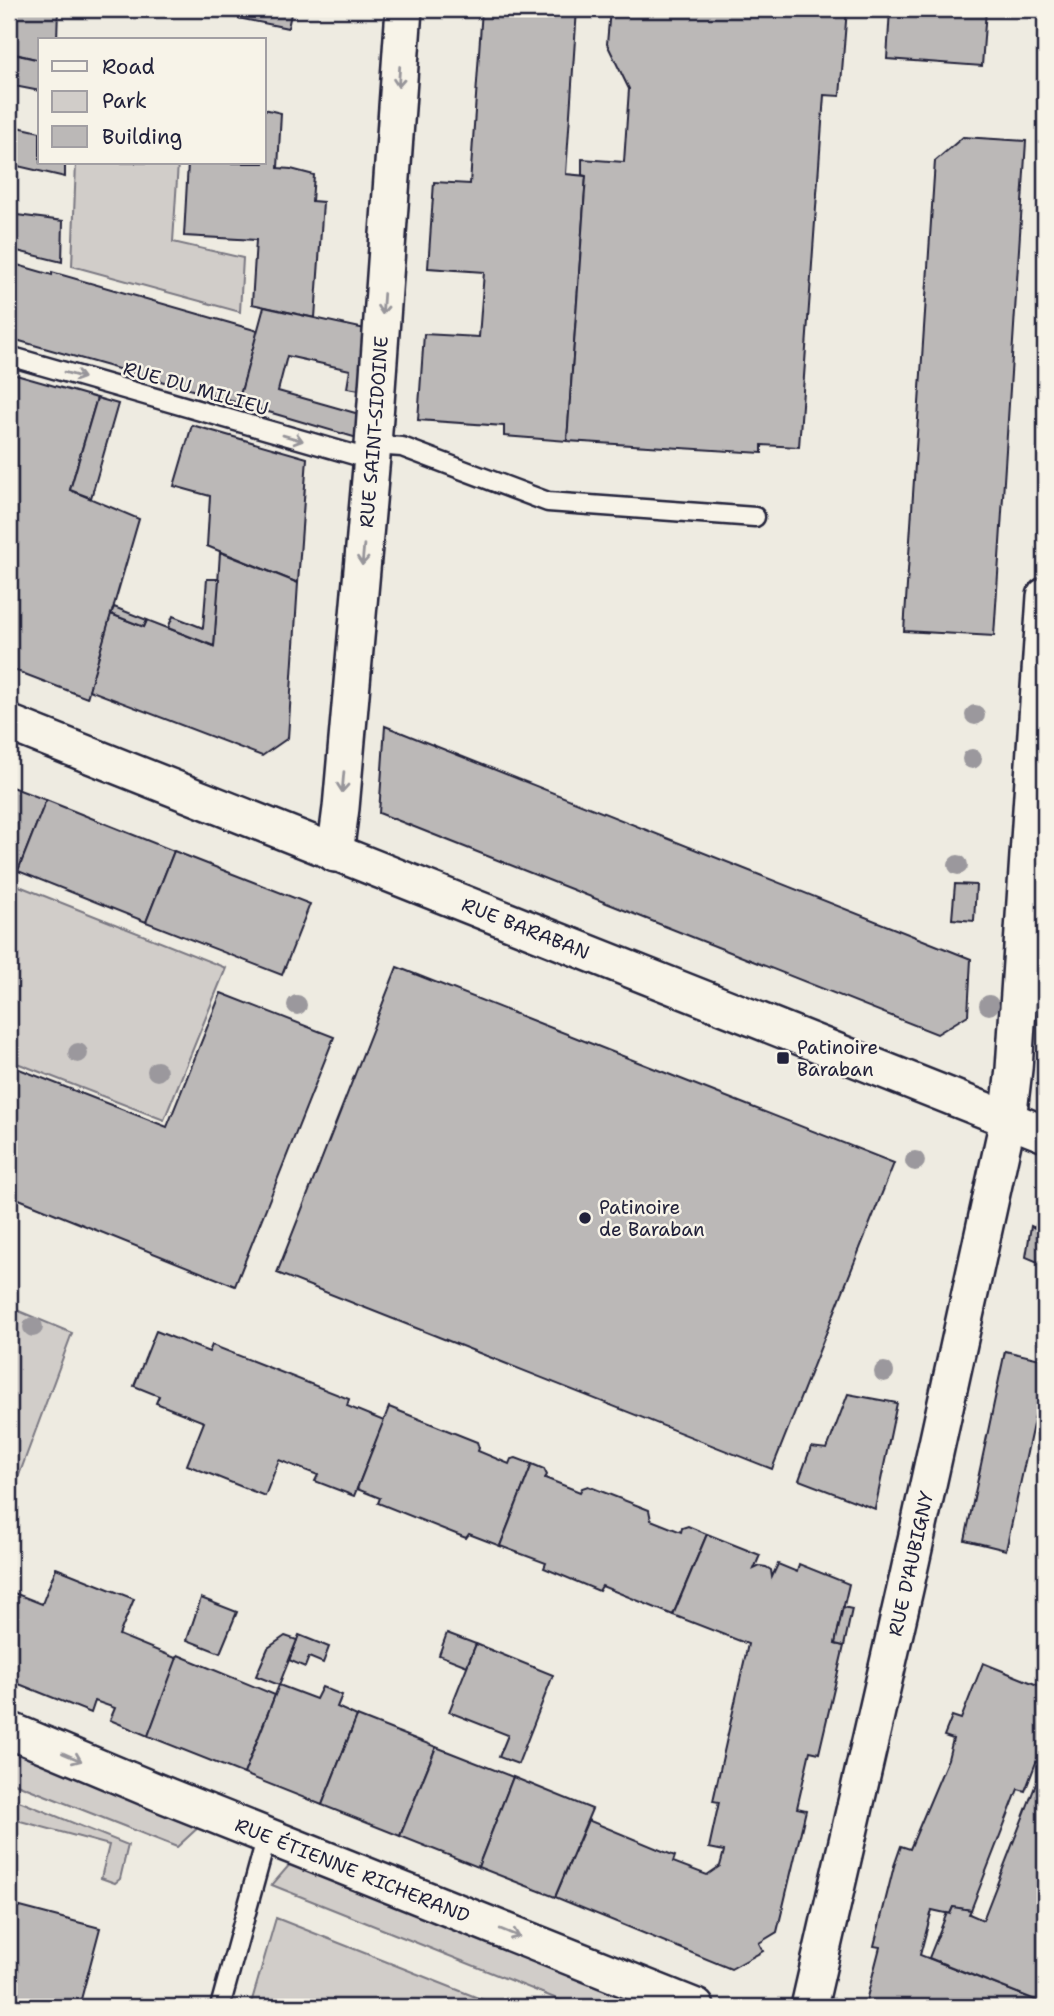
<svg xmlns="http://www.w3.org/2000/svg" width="1054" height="2016" font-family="'Shantell Sans',sans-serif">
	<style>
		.green { fill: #d1cdc9; stroke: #7a7882; stroke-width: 2 }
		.building { fill: #bbb8b7; stroke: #22223b; stroke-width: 2 }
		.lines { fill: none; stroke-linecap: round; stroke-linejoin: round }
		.service-casing { stroke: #22223b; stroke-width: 23 }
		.minor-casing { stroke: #22223b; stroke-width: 40 }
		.service { stroke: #f7f3e8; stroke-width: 18 }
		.minor { stroke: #f7f3e8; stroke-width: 35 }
		.tree { fill: #9b989d }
		.oneway { stroke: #97959a }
		.poi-dot { fill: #22223b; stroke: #f7f3e8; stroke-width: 2.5 }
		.labels { text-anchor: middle; stroke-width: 5; stroke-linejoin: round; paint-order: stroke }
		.street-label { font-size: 19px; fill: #22223b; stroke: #f7f3e8 }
		.poi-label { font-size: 19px; fill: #22223b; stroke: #f7f3e8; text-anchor: start }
	</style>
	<rect width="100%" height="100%" fill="#eeebe1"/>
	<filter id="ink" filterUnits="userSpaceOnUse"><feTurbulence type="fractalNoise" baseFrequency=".0143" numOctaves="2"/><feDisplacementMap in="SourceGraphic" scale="14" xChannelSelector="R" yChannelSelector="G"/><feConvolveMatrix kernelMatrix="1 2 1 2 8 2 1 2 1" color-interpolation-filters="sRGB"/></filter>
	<g filter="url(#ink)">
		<g class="green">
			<polygon points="76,163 178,163 173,242 243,258 240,312 72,266"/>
			<polygon points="9,882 226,968 164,1120 9,1060"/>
			<polygon points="9,1307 72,1333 9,1502"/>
			<polygon points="9,1746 202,1824 177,1847 9,1781"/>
			<polygon points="9,1797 128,1845 120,1879 115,1883 101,1878 109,1845 9,1818"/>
			<polygon points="291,1863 659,2007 577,2007 272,1885"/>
			<polygon points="276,1918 501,2007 250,2007"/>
		</g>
		<g class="building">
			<polygon points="14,9 58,9 57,40 40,40 40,60 11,53"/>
			<polygon points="214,9 292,9 288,28 213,13"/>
			<polygon points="482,9 577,9 566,174 586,176 567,441 504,436 504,426 418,420 424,334 479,337 484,272 428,268 434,182 470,184"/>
			<polygon points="610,9 847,9 840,96 824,95 799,447 762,445 762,453 567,441 586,176 582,175 582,159 624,162 629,89 607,44"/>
			<polygon points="890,9 986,9 982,66 887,59"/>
			<polygon points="9,53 40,60 40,91 9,85"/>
			<polygon points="264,109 281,113 278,168 291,169 314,175 312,201 323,202 315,318 252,304 256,240 184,236 188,163 264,163"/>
			<polygon points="9,125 40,132 40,163 65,163 65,177 9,164"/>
			<polygon points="963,137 1026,141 994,636 904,631 935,161"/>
			<polygon points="9,214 63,221 62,262 9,249"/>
			<polygon points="14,264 52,275 52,272 258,331 238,403 9,338 9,283"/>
			<polygon points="264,307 365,329 360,390 347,388 350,370 287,356 278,391 359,414 357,438 238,403"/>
			<polygon points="9,373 97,398 70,490 139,519 87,698 9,668"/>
			<polygon points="97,398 118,404 91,498 70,490"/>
			<polygon points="192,425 307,458 298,583 207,546 210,496 174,486"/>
			<polygon points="220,552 298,583 288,738 262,756 89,690 111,614 144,627 147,620 214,646"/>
			<polygon points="207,579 219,579 214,646 168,628 173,616 203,628"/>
			<polygon points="114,607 147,620 144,627 111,614"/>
			<polygon points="385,726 971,959 968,1015 937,1034 379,813"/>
			<polygon points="9,786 46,800 18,871 9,868"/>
			<polygon points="46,800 174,851 146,922 18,871"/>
			<polygon points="174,851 310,904 282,975 146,922"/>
			<polygon points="955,884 976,885 974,921 952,919"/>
			<polygon points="397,967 894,1163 772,1469 277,1273"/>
			<polygon points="221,993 334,1037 235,1286 9,1195 9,1065 167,1127"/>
			<polygon points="1038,1219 1045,1222 1045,1265 1026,1257 1031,1226 1035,1228"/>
			<polygon points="156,1331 209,1352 212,1345 349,1399 347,1406 384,1421 354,1496 315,1481 318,1475 279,1460 265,1496 187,1465 204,1422 156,1403 159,1396 134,1386"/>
			<polygon points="1005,1351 1045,1360 1045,1369 1006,1550 965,1540"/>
			<polygon points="848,1394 897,1403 875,1509 799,1480 811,1447 827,1449"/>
			<polygon points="389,1407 477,1442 479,1448 478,1451 509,1464 511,1459 516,1458 532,1464 500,1546 469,1534 466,1538 378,1503 380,1498 357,1489"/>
			<polygon points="532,1464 544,1469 547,1475 545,1478 580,1492 582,1488 588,1486 649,1510 651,1520 681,1532 682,1528 688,1526 707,1534 673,1615 602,1586 599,1591 544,1568 546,1563 500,1546"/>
			<polygon points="707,1534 760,1555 754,1569 760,1566 766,1567 771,1570 772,1577 778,1564 797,1572 799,1564 849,1584 835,1644 844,1646 819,1753 810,1751 797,1808 806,1810 777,1932 759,1943 763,1951 731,1969 555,1897 588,1820 675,1856 673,1862 707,1875 720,1866 724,1851 709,1848 719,1802 713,1801 748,1644 673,1615"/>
			<polygon points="56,1568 134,1599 119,1635 178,1659 148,1736 110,1720 115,1708 95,1701 91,1713 9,1680 9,1591 42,1604"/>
			<polygon points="201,1598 237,1612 220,1653 187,1640"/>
			<polygon points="843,1607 852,1609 844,1646 835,1644"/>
			<polygon points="447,1633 476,1644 467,1666 439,1655"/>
			<polygon points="299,1635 329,1647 323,1663 309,1657 305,1667 289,1660"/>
			<polygon points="285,1636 297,1640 279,1685 256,1676 268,1648"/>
			<polygon points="476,1644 553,1675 518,1764 499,1757 508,1735 449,1712"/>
			<polygon points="178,1655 275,1695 244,1774 148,1736"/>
			<polygon points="983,1663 1045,1688 1045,1720 1043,1727 1045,1727 1045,1739 1025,1791 1018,1789 971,1910 953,1907 950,1914 932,1910 920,1955 1043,2003 1045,1999 1045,2007 883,2007 866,2001 880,1947 874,1946 894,1866 901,1846 910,1849 948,1759 953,1739 944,1736 952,1716 961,1719"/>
			<polygon points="279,1685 316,1699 322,1687 342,1695 337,1707 357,1716 322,1805 244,1774"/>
			<polygon points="357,1716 436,1747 400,1836 322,1805"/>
			<polygon points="436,1747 513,1777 478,1867 400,1836"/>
			<polygon points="1041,1771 1045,1772 1045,1999 1043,2003 929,1958 947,1913 950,1914 953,1907 971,1910 969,1914 983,1920"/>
			<polygon points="513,1777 592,1809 555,1897 478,1867"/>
			<polygon points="9,1904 100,1928 79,2007 9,2007"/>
		</g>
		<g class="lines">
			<defs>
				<g id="service">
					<polyline points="9,356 372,460"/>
					<polyline points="373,445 402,447 548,502 755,517"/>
					<polyline points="220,2007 267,1836"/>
				</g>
				<g id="minor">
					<path id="s1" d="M9,723L1045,1134"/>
					<path id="s2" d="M335,854L341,808L373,445L404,9"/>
					<path id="s3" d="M9,1730L167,1796L696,2007"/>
					<path id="s4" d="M809,2007L908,1576L1008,1120L1014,1069L1045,596"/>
				</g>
			</defs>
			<use href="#service" class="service-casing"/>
			<use href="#minor" class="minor-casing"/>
			<use href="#service" class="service"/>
			<use href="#minor" class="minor"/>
		</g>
		<g class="tree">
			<circle cx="975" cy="715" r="10"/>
			<circle cx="972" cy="759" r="10"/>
			<circle cx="958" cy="865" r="10"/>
			<circle cx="297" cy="1005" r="10"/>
			<circle cx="989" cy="1005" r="10"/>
			<circle cx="78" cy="1053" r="10"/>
			<circle cx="157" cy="1071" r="10"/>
			<circle cx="915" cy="1161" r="10"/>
			<circle cx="33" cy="1327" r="10"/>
			<circle cx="884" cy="1372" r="10"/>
		</g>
		<defs><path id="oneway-shaft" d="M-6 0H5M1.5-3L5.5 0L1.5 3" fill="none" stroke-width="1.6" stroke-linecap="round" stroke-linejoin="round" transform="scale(1.75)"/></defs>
		<g class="oneway">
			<use href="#oneway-shaft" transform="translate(399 77) rotate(94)"/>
			<use href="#oneway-shaft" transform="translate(383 304) rotate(94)"/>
			<use href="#oneway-shaft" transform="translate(74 375) rotate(16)"/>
			<use href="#oneway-shaft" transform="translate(293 438) rotate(16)"/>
			<use href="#oneway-shaft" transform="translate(363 555) rotate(95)"/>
			<use href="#oneway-shaft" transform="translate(343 782) rotate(95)"/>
			<use href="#oneway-shaft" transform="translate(72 1757) rotate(23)"/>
			<use href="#oneway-shaft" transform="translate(510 1933) rotate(22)"/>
		</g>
	</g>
	<g class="poi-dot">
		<rect x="776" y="1051" width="14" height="14" rx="3.5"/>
		<circle cx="585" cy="1218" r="7"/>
	</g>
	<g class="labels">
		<g class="street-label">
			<text transform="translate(196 388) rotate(16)" y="7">RUE DU MILIEU</text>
			<text dy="7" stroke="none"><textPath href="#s2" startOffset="424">RUE SAINT-SIDOINE</textPath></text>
			<text dy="7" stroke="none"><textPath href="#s1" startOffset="556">RUE BARABAN</textPath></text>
			<text dy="7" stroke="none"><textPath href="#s4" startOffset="455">RUE D'AUBIGNY</textPath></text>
			<text dy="7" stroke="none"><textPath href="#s3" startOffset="371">RUE ÉTIENNE RICHERAND</textPath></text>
		</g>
		<g class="poi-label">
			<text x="797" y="1054">Patinoire<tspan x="797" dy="22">Baraban</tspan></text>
			<text x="599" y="1214">Patinoire<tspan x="599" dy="22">de Baraban</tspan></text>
		</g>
	</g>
	<rect width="1054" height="2016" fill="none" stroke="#f7f3e8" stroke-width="35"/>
	<rect x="18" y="18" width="1019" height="1981" fill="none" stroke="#22223b" stroke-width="2.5" filter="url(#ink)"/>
	<rect x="38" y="38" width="228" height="126" fill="#f7f3e8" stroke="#a29fa3" stroke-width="2"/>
	<rect x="52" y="61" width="35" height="10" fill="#f7f3e8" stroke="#a29fa3" stroke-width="2"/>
	<text x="102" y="74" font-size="21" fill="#22223b">Road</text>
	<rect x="52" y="91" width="35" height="21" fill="#d1cdc9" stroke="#a29fa3" stroke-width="2"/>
	<text x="102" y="108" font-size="21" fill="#22223b">Park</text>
	<rect x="52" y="126" width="35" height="21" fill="#bbb8b7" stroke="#a29fa3" stroke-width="2"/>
	<text x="102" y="144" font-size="21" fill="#22223b">Building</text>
</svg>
